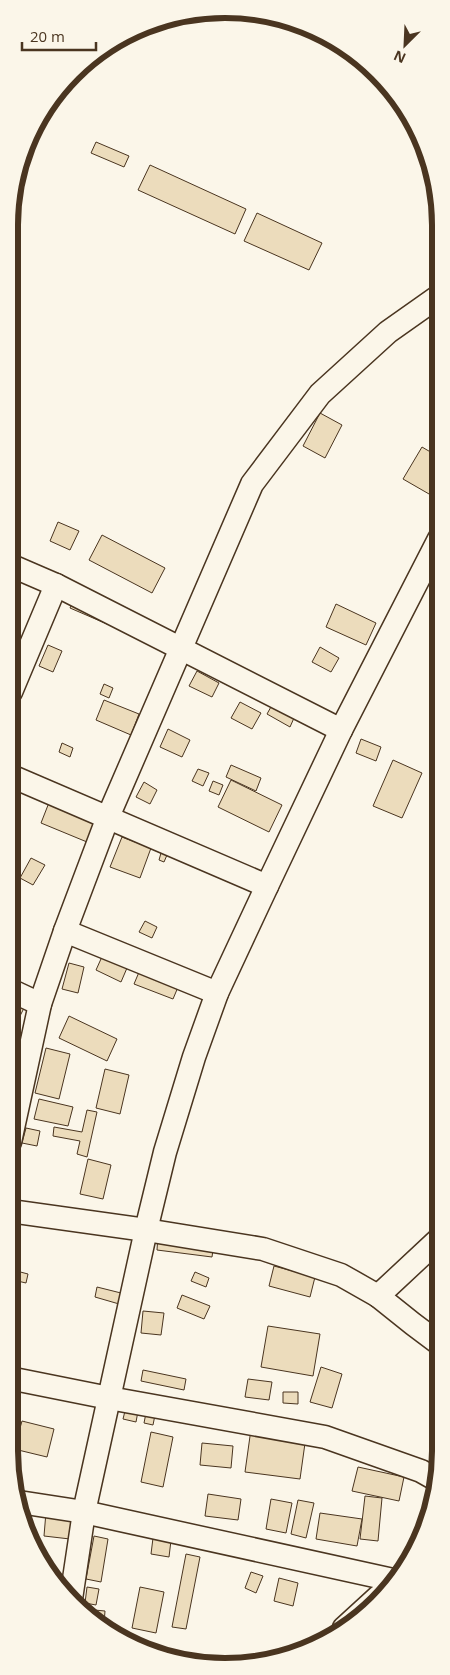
<svg xmlns="http://www.w3.org/2000/svg" width="450" height="1675" font-family="'Open Sans',sans-serif">
	<style>
		.building { fill: #ecdcbc; stroke: #4a3520 }
		.lines { fill: none; stroke-linecap: round; stroke-linejoin: round }
		.minor-casing { stroke: #4a3520; stroke-width: 25 }
		.minor { stroke: #fbf6e9; stroke-width: 22 }
		.rim { fill: none; stroke: #4a3520; stroke-width: 6 }
	</style>
	<rect width="100%" height="100%" fill="#fbf6e9"/>
	<g class="building">
		<polygon points="96,142 129,156 124,167 91,153"/>
		<polygon points="150,165 246,209 235,234 138,190"/>
		<polygon points="257,213 322,243 309,270 244,241"/>
		<polygon points="320,413 342,425 325,458 303,446"/>
		<polygon points="422,447 439,457 439,494 436,498 403,479"/>
		<polygon points="58,522 79,531 70,550 50,541"/>
		<polygon points="102,535 165,568 152,593 89,560"/>
		<polygon points="74,599 111,614 107,624 70,608"/>
		<polygon points="336,604 376,623 366,645 326,627"/>
		<polygon points="48,645 62,651 53,672 39,666"/>
		<polygon points="320,647 339,658 331,672 312,662"/>
		<polygon points="197,671 219,683 212,697 189,686"/>
		<polygon points="104,684 113,688 109,698 100,694"/>
		<polygon points="104,700 139,714 131,735 96,720"/>
		<polygon points="240,702 261,713 252,729 231,718"/>
		<polygon points="272,705 294,718 290,727 267,714"/>
		<polygon points="168,729 190,740 182,757 160,747"/>
		<polygon points="361,739 381,747 376,761 356,753"/>
		<polygon points="62,743 73,748 70,757 59,752"/>
		<polygon points="393,760 422,773 402,818 373,806"/>
		<polygon points="231,765 261,778 256,791 226,777"/>
		<polygon points="198,769 209,773 203,786 192,781"/>
		<polygon points="231,780 282,805 269,832 218,807"/>
		<polygon points="213,781 223,785 219,795 209,791"/>
		<polygon points="144,782 157,790 150,804 136,797"/>
		<polygon points="50,800 97,819 87,842 41,823"/>
		<polygon points="122,837 151,848 140,878 110,867"/>
		<polygon points="154,842 167,855 164,862 159,860 161,853 152,849"/>
		<polygon points="31,858 45,865 33,885 20,878"/>
		<polygon points="145,921 157,927 152,938 139,932"/>
		<polygon points="105,950 130,961 121,982 96,970"/>
		<polygon points="69,963 84,967 78,993 62,989"/>
		<polygon points="142,965 181,980 173,999 134,984"/>
		<polygon points="10,1002 24,1008 18,1020 10,1017"/>
		<polygon points="69,1016 117,1039 107,1061 59,1038"/>
		<polygon points="46,1048 70,1054 59,1099 35,1093"/>
		<polygon points="105,1069 129,1075 120,1114 96,1108"/>
		<polygon points="39,1099 73,1107 68,1126 34,1119"/>
		<polygon points="87,1110 97,1112 87,1157 77,1154 80,1141 53,1136 54,1127 82,1132"/>
		<polygon points="26,1128 40,1131 37,1146 22,1143"/>
		<polygon points="88,1159 111,1165 103,1199 80,1194"/>
		<polygon points="158,1235 214,1243 212,1257 157,1250"/>
		<polygon points="274,1266 315,1277 310,1297 269,1286"/>
		<polygon points="9,1269 28,1274 26,1283 9,1279"/>
		<polygon points="195,1272 209,1278 206,1287 191,1281"/>
		<polygon points="97,1287 129,1295 126,1306 95,1297"/>
		<polygon points="182,1295 210,1306 204,1319 177,1308"/>
		<polygon points="143,1311 164,1313 161,1335 141,1333"/>
		<polygon points="268,1326 320,1334 313,1376 261,1367"/>
		<polygon points="321,1367 342,1374 332,1408 310,1402"/>
		<polygon points="143,1370 186,1379 184,1390 141,1381"/>
		<polygon points="248,1379 272,1382 269,1400 245,1397"/>
		<polygon points="283,1392 298,1392 298,1404 283,1403"/>
		<polygon points="127,1403 139,1406 136,1422 123,1419"/>
		<polygon points="147,1408 156,1410 153,1425 144,1423"/>
		<polygon points="22,1421 54,1429 47,1457 14,1449"/>
		<polygon points="251,1429 306,1436 300,1479 245,1472"/>
		<polygon points="151,1432 173,1437 163,1487 141,1482"/>
		<polygon points="202,1443 233,1446 231,1468 200,1465"/>
		<polygon points="358,1467 404,1477 399,1501 352,1491"/>
		<polygon points="208,1494 241,1499 238,1520 205,1516"/>
		<polygon points="365,1496 382,1498 378,1541 360,1539"/>
		<polygon points="271,1499 292,1503 286,1533 266,1529"/>
		<polygon points="298,1500 314,1503 306,1538 291,1534"/>
		<polygon points="46,1512 73,1515 70,1539 44,1536"/>
		<polygon points="320,1513 362,1519 357,1546 316,1539"/>
		<polygon points="154,1530 172,1532 169,1557 151,1554"/>
		<polygon points="94,1536 108,1539 101,1582 86,1579"/>
		<polygon points="186,1554 200,1557 186,1629 172,1627"/>
		<polygon points="251,1572 263,1576 256,1593 245,1588"/>
		<polygon points="279,1578 298,1583 293,1606 274,1601"/>
		<polygon points="87,1587 99,1589 96,1605 85,1603"/>
		<polygon points="140,1587 164,1592 156,1633 132,1628"/>
		<polygon points="84,1609 105,1611 104,1624"/>
	</g>
	<g class="lines">
		<defs>
			<g id="minor">
				<polyline points="12,566 56,585 341,730"/>
				<polyline points="11,692 56,585"/>
				<polyline points="11,776 267,886"/>
				<polyline points="65,931 217,993"/>
				<polyline points="10,990 40,1004"/>
				<polyline points="10,1142 40,1004 65,931 108,817 252,484 320,394 388,332 439,296"/>
				<polyline points="10,1211 146,1230 263,1249 341,1275 378,1296 413,1324 437,1342"/>
				<polyline points="378,1296 438,1240"/>
				<polyline points="9,1378 109,1398 325,1437 421,1471 437,1480"/>
				<polyline points="19,1502 84,1512 393,1580"/>
				<polyline points="71,1599 84,1512 146,1230 165,1152 194,1057 217,993 267,886 341,730 439,539"/>
				<polyline points="344,1628 379,1596"/>
			</g>
		</defs>
		<use href="#minor" class="minor-casing"/>
		<use href="#minor" class="minor"/>
	</g>
	<path d="M0 0H450V1675H0ZM225 18H225A207 207 0 0 1 432 225V1451A207 207 0 0 1 225 1658H225A207 207 0 0 1 18 1451V225A207 207 0 0 1 225 18Z" fill="#fbf6e9" fill-rule="evenodd"/>
	<path class="rim" d="M225 18H225A207 207 0 0 1 432 225V1451A207 207 0 0 1 225 1658H225A207 207 0 0 1 18 1451V225A207 207 0 0 1 225 18Z"/>
	<g transform="translate(405 45) rotate(204)" stroke="#fbf6e9" stroke-width="4" paint-order="stroke">
	<path d="M0-4L9 19L0 12L-9 19Z" fill="#4a3520"/>
	<text y="-8" font-size="14" font-weight="bold" text-anchor="middle" fill="#4a3520">N</text>
	</g>
	<path d="M22 42v8h74v-8" fill="none" stroke="#4a3520" stroke-width="2.5"/>
	<text x="30" y="42" font-size="15" fill="#4a3520" stroke="#fbf6e9" stroke-width="4" paint-order="stroke">20 m</text>
</svg>
